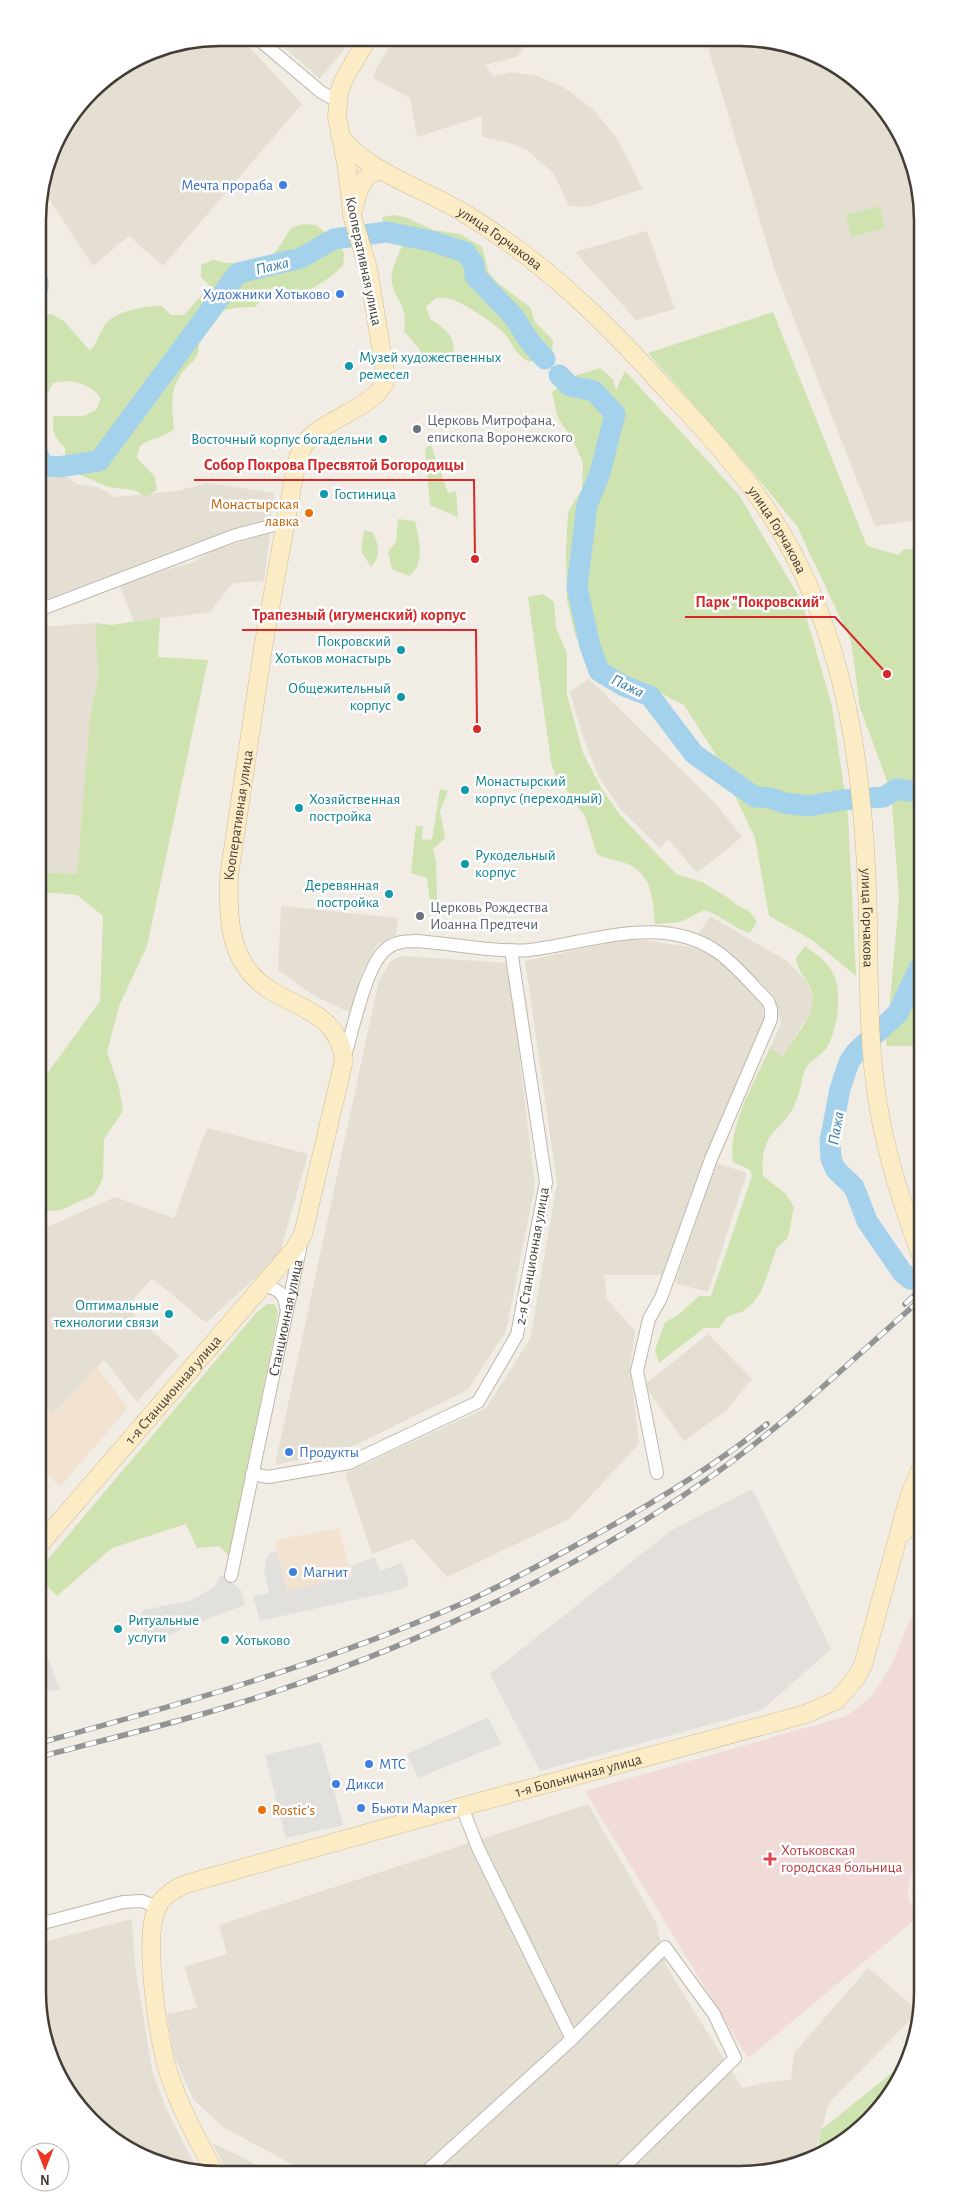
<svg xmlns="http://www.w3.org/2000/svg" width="960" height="2212" font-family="'Alegreya Sans',sans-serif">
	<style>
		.residential { fill: #e5dfd3 }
		.commercial { fill: #f2e3d1 }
		.industrial { fill: #e3dfda }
		.medical { fill: #f1dbd9 }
		.green { fill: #cee3b0 }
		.parking { fill: #e2e0dd }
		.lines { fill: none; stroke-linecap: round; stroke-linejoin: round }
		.river { stroke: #a4d1eb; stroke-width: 21 }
		.minor-casing { stroke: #bfb7ab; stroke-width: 14 }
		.secondary-casing { stroke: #cebe97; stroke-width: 19 }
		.minor { stroke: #fff; stroke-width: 12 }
		.secondary { stroke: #fbecc6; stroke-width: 18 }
		.rail-casing { stroke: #949494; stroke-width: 5.5 }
		.rail { stroke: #fff; stroke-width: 4; stroke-dasharray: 11; stroke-linecap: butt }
		.shop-dot { fill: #3f7fe0; stroke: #fff; stroke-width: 2 }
		.culture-dot { fill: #0f9aa8; stroke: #fff; stroke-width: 2 }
		.worship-dot { fill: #6b7280; stroke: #fff; stroke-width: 2 }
		.food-dot { fill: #e8710a; stroke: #fff; stroke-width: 2 }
		.health-dot { fill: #e0444e; stroke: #fff; stroke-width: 2 }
		.labels { text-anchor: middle; stroke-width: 5; stroke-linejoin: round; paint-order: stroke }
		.shop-label { font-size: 15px; fill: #366cbe; stroke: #fff; text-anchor: start }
		.street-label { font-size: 15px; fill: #433d35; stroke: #fff }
		.culture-label { font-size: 15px; fill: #0d838f; stroke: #fff; text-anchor: start }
		.worship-label { font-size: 15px; fill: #5b616d; stroke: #fff; text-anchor: start }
		.food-label { font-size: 15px; fill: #c56008; stroke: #fff; text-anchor: end }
		.health-label { font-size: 15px; fill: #be3a42; stroke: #fff; text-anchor: start }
		.water-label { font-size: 16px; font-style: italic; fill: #367da8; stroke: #fff }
		.rim { fill: none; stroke: #433d35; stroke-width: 2.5 }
		.leader { fill: none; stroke: #d62828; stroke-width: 2 }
		.callout-dot { fill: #d62828; stroke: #fff; stroke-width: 2 }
		.callout-label { font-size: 16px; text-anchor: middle; font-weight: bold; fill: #d62828; stroke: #fff; stroke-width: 5; stroke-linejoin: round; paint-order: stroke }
	</style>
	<rect width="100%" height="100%" fill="#f1ede5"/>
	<g class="residential">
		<polygon points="220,38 241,38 302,104 163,266 129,236 93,266 43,190 56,139 99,83 150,51"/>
		<polygon points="273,38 353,38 320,79"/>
		<polygon points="394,39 530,39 517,57 485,65 493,76 512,72 537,76 562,86 593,109 616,137 643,189 587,207 569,206 554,174 527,150 510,143 482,137 482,116 417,137 410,98 373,78 376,69"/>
		<polygon points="706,41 776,41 821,56 869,91 898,128 916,173 917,520 875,526 775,271"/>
		<polygon points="647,231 675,309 636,320 575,252"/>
		<polygon points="39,457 77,484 98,487 115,497 177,491 208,483 274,493 271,517 227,531 39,602"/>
		<polygon points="270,533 264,581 233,583 210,612 134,622 119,584 193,562 214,550"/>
		<polygon points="95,623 98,678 90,716 77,874 40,872 39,627"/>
		<polygon points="589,679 717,805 742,837 697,873 668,839 660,848 621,810 599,777 583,737 570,692"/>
		<polygon points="281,906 398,918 396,935 377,945 362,971 351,1013 316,997 278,970"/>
		<polygon points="710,916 787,961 807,982 812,994 812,1009 783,1056 770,1048 781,1024 774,996 747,969 698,935"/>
		<polygon points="626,939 644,940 702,949 717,956 762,1005 764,1023 665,1275 604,1275 607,1299 635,1331 630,1367 639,1444 569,1519 447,1577 413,1539 372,1554 345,1473 486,1408 530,1339 557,1183 525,961"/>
		<polygon points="402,956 508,963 535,1186 506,1331 468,1390 347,1449 275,1465 379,980 391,961"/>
		<polygon points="207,1128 308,1154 279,1256 206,1323 152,1278 126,1308 179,1355 137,1402 104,1360 53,1414 42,1403 41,1230 115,1197 174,1218"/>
		<polygon points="716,1163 747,1173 708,1292 675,1283"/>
		<polygon points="708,1334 752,1379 727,1410 684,1441 644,1385"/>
		<polygon points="588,1804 656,1922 666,1966 742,2088 769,2082 791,2080 794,2053 868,1968 919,2011 829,2103 814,2156 787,2168 304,2171 223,2127 193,2099 173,2053 167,2014 197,2008 184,1967 227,1954 219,1925"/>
		<polygon points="132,1919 135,1965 152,2070 165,2106 198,2171 184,2171 139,2156 91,2121 62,2083 44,2039 43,1942"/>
		<polygon points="212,2143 248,2160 265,2171 227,2171"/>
	</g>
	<g class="commercial">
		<polygon points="97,1367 128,1408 60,1487 42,1470 42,1403 54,1414"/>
		<polygon points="339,1528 352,1576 287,1591 275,1540"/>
	</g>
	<polygon class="industrial" points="752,1489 831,1649 762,1710 540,1771 490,1674 672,1530"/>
	<polygon class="medical" points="921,1618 922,1824 907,1895 917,1918 748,2058 585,1791 847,1716 872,1696 891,1666 910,1619"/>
	<g class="green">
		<polygon points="880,206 885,228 851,237 846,215"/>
		<path d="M395,215L408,218L433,230L460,234L482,247L489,273L498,283L531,308L534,321L553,340L552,352L542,360L529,362C512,351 515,346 504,333C497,325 462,302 451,299C446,298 441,298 436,298L426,307L430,319C449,331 458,339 452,362H426L420,350L404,331C408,302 396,304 392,283C389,270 399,257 402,245L384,225L382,217Z"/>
		<path d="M303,224L316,225L337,242L344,253L343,266C333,275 313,292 300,291C291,291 282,288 272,289L255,307C235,308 206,307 200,333C198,341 200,348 197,356C194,362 186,367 182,373C169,390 172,409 174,429C161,439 153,437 140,446L137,458L155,477L157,490L146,497L134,490L108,487L72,471L65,460V448C54,437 51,431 54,416H83L96,410L101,398C89,383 71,378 53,383L39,411L38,316L52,314L64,321L90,351C97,343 98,337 103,328C111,311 144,306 162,306L171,315H184L210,286L201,277V265L213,260L227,263L255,264L267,259L277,250L291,228Z"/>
		<polygon points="773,312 867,546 898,555 903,550 918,548 919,1046 886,1046 899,899 891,792 860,708 851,641 797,526 746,464 648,353"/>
		<polygon points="600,368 613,379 616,390 625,371 739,495 802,602 832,706 848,815 856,976 812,940 769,916 755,838 714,752 684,705 604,664 599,642 587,645 576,638 567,600 566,551 568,512 582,489 583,463 573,440 558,418 552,392 574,376"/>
		<polygon points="431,445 448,493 456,491 458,517 430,505 425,448"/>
		<path d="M398,519L415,521C419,540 426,563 409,576L392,569L388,552L396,542Z"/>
		<path d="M364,531L372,532C379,543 381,557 371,567L361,551Z"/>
		<path d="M543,594L554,602L556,628L567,653V695L583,753L600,786L620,815L676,874L702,882L727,897L737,905L749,911L757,922L750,933C733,928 721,915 704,910L681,922L655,924C653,903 653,876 630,865C619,860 608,860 597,854L585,816L555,774L551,762L528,597Z"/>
		<polygon points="160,618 158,657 208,660 147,946 119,1006 107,1052 119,1087 123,1111 104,1139 103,1178 94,1195 61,1210 41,1212 41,1082 100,1001 103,916 77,895 40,892 40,872 77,874 90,716 98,678 95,623 111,625"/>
		<polygon points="440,789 448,791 440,811 445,838 433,849 436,861 437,900 430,901 427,878 411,873 416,826 423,826 422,839 432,840"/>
		<path d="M805,946C836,967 841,980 837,1016C835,1027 832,1040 826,1049C820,1057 810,1059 805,1070C801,1079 801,1090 797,1099C784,1134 759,1127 763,1176L786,1194L794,1207L788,1237L777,1248L761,1292L753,1303L742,1312L728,1316L719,1328H704L659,1363L655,1350L665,1322L677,1316L699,1296H711L752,1176L750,1170L733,1162C727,1127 756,1079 770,1048L783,1056C793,1039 817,1013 812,993C808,978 799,976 796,958Z"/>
		<polygon points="267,1304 274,1304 278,1311 275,1331 229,1556 219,1546 197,1548 186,1524 112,1548 57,1596 42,1581 42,1566 256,1313"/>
		<polygon points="921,1557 921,1584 913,1597 913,1564"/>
		<polygon points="922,1840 922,1903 912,1896"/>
		<polygon points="909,2059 885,2103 841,2144 817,2155 821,2130"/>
	</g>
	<g class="parking">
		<polygon points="277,1551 287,1591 352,1576 351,1566 375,1557 380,1571 402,1563 408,1580 408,1586 403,1589 260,1621 253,1596 269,1593 264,1572 268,1554"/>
		<polygon points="222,1575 241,1590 245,1605 191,1625 148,1645 140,1617 143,1610 190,1601 213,1588"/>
		<polygon points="42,1643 60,1689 43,1692"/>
		<polygon points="488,1717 501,1744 418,1778 407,1754"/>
		<polygon points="321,1742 343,1825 286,1838 265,1755"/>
	</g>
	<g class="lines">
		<g class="river">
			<polyline points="38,282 38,288"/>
			<polyline points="559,375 570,386 594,391 615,414 600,473 587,505 577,587 590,646 599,671 624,686 650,696 694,754 755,797 771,798 784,803 809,806 841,800 884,797 896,789 918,792"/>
			<polyline points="39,456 42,465 58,467 99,461 238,273 301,258 334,239 386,232 431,241 465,252 474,264 475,276 514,317 530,342 545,359"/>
			<polyline points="919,968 898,1013 856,1052 849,1062 840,1089 830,1141 831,1159 836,1170 854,1187 867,1221 902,1272 910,1279 920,1281"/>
		</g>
		<defs>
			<g id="minor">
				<polyline points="257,38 321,92 337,101"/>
				<polyline points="39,610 233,536 285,522"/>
				<path d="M344,1060C352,1033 365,969 384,951C393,942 404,941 416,941C449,943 498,953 530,950C590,943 663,912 719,953C737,966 752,985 768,1001L771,1009V1019L711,1159L661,1298L649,1319L637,1371L657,1473"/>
				<path d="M265,1286C278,1289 284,1293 286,1307"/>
				<polyline points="252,1474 268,1477 349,1463 478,1402 517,1335 546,1182 511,950"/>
				<path id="s1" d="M231,1576L301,1244"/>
				<polyline points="43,1923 123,1902 142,1901 157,1907"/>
				<polyline points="572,2039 665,1947 714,2014 735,2058 622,2169"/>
				<polyline points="428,2170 572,2039 478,1848 462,1807"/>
			</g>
			<g id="secondary">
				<path id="s2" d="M340,136C364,168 408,183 442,201C462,211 481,223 499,236C564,280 620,338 672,396C703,428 733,462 759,498C848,623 865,774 868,922C869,983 868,1044 878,1104C886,1155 902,1204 920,1253"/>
				<path d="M354,208C358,191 362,173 382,170"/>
				<polyline points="904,1532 921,1510"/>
				<path id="s3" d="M42,1542L295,1248L303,1234L344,1060C337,1005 283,1009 252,975C228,948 228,910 229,876L263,648L296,465C299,455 302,445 310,437C329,418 381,404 386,378L368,268L352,215L347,168L337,117L339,93L344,79L368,38"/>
				<path id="s4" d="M214,2171C197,2139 180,2108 169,2074C158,2042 143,1937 157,1908C162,1896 175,1889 186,1884L479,1802L806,1714L837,1700L856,1678L863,1665L909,1497L920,1470"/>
			</g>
		</defs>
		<use href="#minor" class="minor-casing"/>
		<use href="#secondary" class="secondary-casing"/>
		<use href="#minor" class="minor"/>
		<use href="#secondary" class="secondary"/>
		<defs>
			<g id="rail">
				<polyline points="905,1304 920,1290"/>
				<path d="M43,1742C185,1703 326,1663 461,1604C506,1584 549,1560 593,1536C654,1503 713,1467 767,1424"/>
				<path d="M43,1756C119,1736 196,1718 271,1693C428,1640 581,1569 716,1473C789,1421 853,1359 920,1300"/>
			</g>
		</defs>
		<use href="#rail" class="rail-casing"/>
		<use href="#rail" class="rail"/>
	</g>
	<g class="shop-dot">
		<circle cx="283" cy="185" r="5"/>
		<circle cx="340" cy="294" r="5"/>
		<circle cx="289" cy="1452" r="5"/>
		<circle cx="293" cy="1572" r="5"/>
		<circle cx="369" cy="1764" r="5"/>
		<circle cx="336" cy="1784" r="5"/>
		<circle cx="361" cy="1808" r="5"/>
	</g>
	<g class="culture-dot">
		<circle cx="349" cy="366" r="5"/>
		<circle cx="383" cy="439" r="5"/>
		<circle cx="324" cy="494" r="5"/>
		<circle cx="401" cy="650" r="5"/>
		<circle cx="401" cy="697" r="5"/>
		<circle cx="465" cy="790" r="5"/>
		<circle cx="299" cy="808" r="5"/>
		<circle cx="465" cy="864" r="5"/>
		<circle cx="389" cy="894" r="5"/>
		<circle cx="169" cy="1314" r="5"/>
		<circle cx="118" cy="1629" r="5"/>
		<circle cx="225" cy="1640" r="5"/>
	</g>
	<g class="worship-dot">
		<circle cx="417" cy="429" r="5"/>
		<circle cx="420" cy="916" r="5"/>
	</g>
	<g class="food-dot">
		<circle cx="309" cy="513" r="5"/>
		<circle cx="262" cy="1810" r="5"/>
	</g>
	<path class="health-dot" d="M767.5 1851.5h5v5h5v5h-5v5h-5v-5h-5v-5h5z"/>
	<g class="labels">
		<g class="shop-label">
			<text x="273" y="190" text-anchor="end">Мечта прораба</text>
			<text x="330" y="299" text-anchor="end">Художники Хотьково</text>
			<text x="299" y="1457">Продукты</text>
			<text x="303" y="1577">Магнит</text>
			<text x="379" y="1769">МТС</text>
			<text x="346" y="1789">Дикси</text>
			<text x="371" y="1813">Бьюти Маркет</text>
		</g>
		<g class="street-label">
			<text dy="5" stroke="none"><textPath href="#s2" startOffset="191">улица Горчакова</textPath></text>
			<text transform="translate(364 261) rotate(78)" y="5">Кооперативная улица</text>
			<text dy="5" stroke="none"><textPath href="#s2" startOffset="596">улица Горчакова</textPath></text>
			<text dy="5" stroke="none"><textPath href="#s3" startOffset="879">Кооперативная улица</textPath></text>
			<text dy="5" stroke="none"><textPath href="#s2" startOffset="1000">улица Горчакова</textPath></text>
			<text transform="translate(532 1256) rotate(-80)" y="5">2-я Станционная улица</text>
			<text dy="5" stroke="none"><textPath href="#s1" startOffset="264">Станционная улица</textPath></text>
			<text dy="5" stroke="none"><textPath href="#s3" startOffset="201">1-я Станционная улица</textPath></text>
			<text dy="5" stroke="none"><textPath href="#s4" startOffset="721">1-я Больничная улица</textPath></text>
		</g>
		<g class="culture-label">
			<text x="359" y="362">Музей художественных<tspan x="359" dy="17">ремесел</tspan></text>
			<text x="373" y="444" text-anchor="end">Восточный корпус богадельни</text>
			<text x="334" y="499">Гостиница</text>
			<text x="391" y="646" text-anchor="end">Покровский<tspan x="391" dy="17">Хотьков монастырь</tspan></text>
			<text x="391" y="693" text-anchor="end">Общежительный<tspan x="391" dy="17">корпус</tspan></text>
			<text x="475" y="786">Монастырский<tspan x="475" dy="17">корпус (переходный)</tspan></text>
			<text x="309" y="804">Хозяйственная<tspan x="309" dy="17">постройка</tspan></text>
			<text x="475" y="860">Рукодельный<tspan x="475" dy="17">корпус</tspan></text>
			<text x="379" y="890" text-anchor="end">Деревянная<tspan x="379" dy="17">постройка</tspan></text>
			<text x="159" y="1310" text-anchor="end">Оптимальные<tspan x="159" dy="17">технологии связи</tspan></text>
			<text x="128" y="1625">Ритуальные<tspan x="128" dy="17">услуги</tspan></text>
			<text x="235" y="1645">Хотьково</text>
		</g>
		<g class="worship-label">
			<text x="427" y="425">Церковь Митрофана,<tspan x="427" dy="17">епископа Воронежского</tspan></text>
			<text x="430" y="912">Церковь Рождества<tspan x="430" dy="17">Иоанна Предтечи</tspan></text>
		</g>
		<g class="food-label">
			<text x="299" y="509">Монастырская<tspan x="299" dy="17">лавка</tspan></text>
			<text x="272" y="1815" text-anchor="start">Rostic's</text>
		</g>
		<g class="health-label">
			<text x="781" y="1855">Хотьковская<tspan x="781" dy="17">городская больница</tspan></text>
		</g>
		<g class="water-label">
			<text transform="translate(272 265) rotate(-13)" y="6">Пажа</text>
			<text transform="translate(628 685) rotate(26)" y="6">Пажа</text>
			<text transform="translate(835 1128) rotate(-80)" y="6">Пажа</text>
		</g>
	</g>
	<path d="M0 0H960V2212H0ZM220 46H740A174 174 0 0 1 914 220V1992A174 174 0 0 1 740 2166H220A174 174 0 0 1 46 1992V220A174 174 0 0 1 220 46Z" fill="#fff" fill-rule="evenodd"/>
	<path class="rim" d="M220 46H740A174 174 0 0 1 914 220V1992A174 174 0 0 1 740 2166H220A174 174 0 0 1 46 1992V220A174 174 0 0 1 220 46Z"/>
	<path class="leader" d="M475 559L474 480H194M887 674L835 617H685M477 729L476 630H242"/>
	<g class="callout-dot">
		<circle cx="475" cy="559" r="5"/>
		<circle cx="887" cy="674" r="5"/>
		<circle cx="477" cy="729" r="5"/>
	</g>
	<g class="callout-label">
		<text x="334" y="470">Собор Покрова Пресвятой Богородицы</text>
		<text x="760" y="607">Парк "Покровский"</text>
		<text x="359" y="620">Трапезный (игуменский) корпус</text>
	</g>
	<g transform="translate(45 2167) rotate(180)"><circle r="24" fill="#ffffff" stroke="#b4b1ae"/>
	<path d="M0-4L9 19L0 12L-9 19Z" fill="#ec3722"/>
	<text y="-8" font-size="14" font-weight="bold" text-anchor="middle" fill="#433d35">N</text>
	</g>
</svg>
